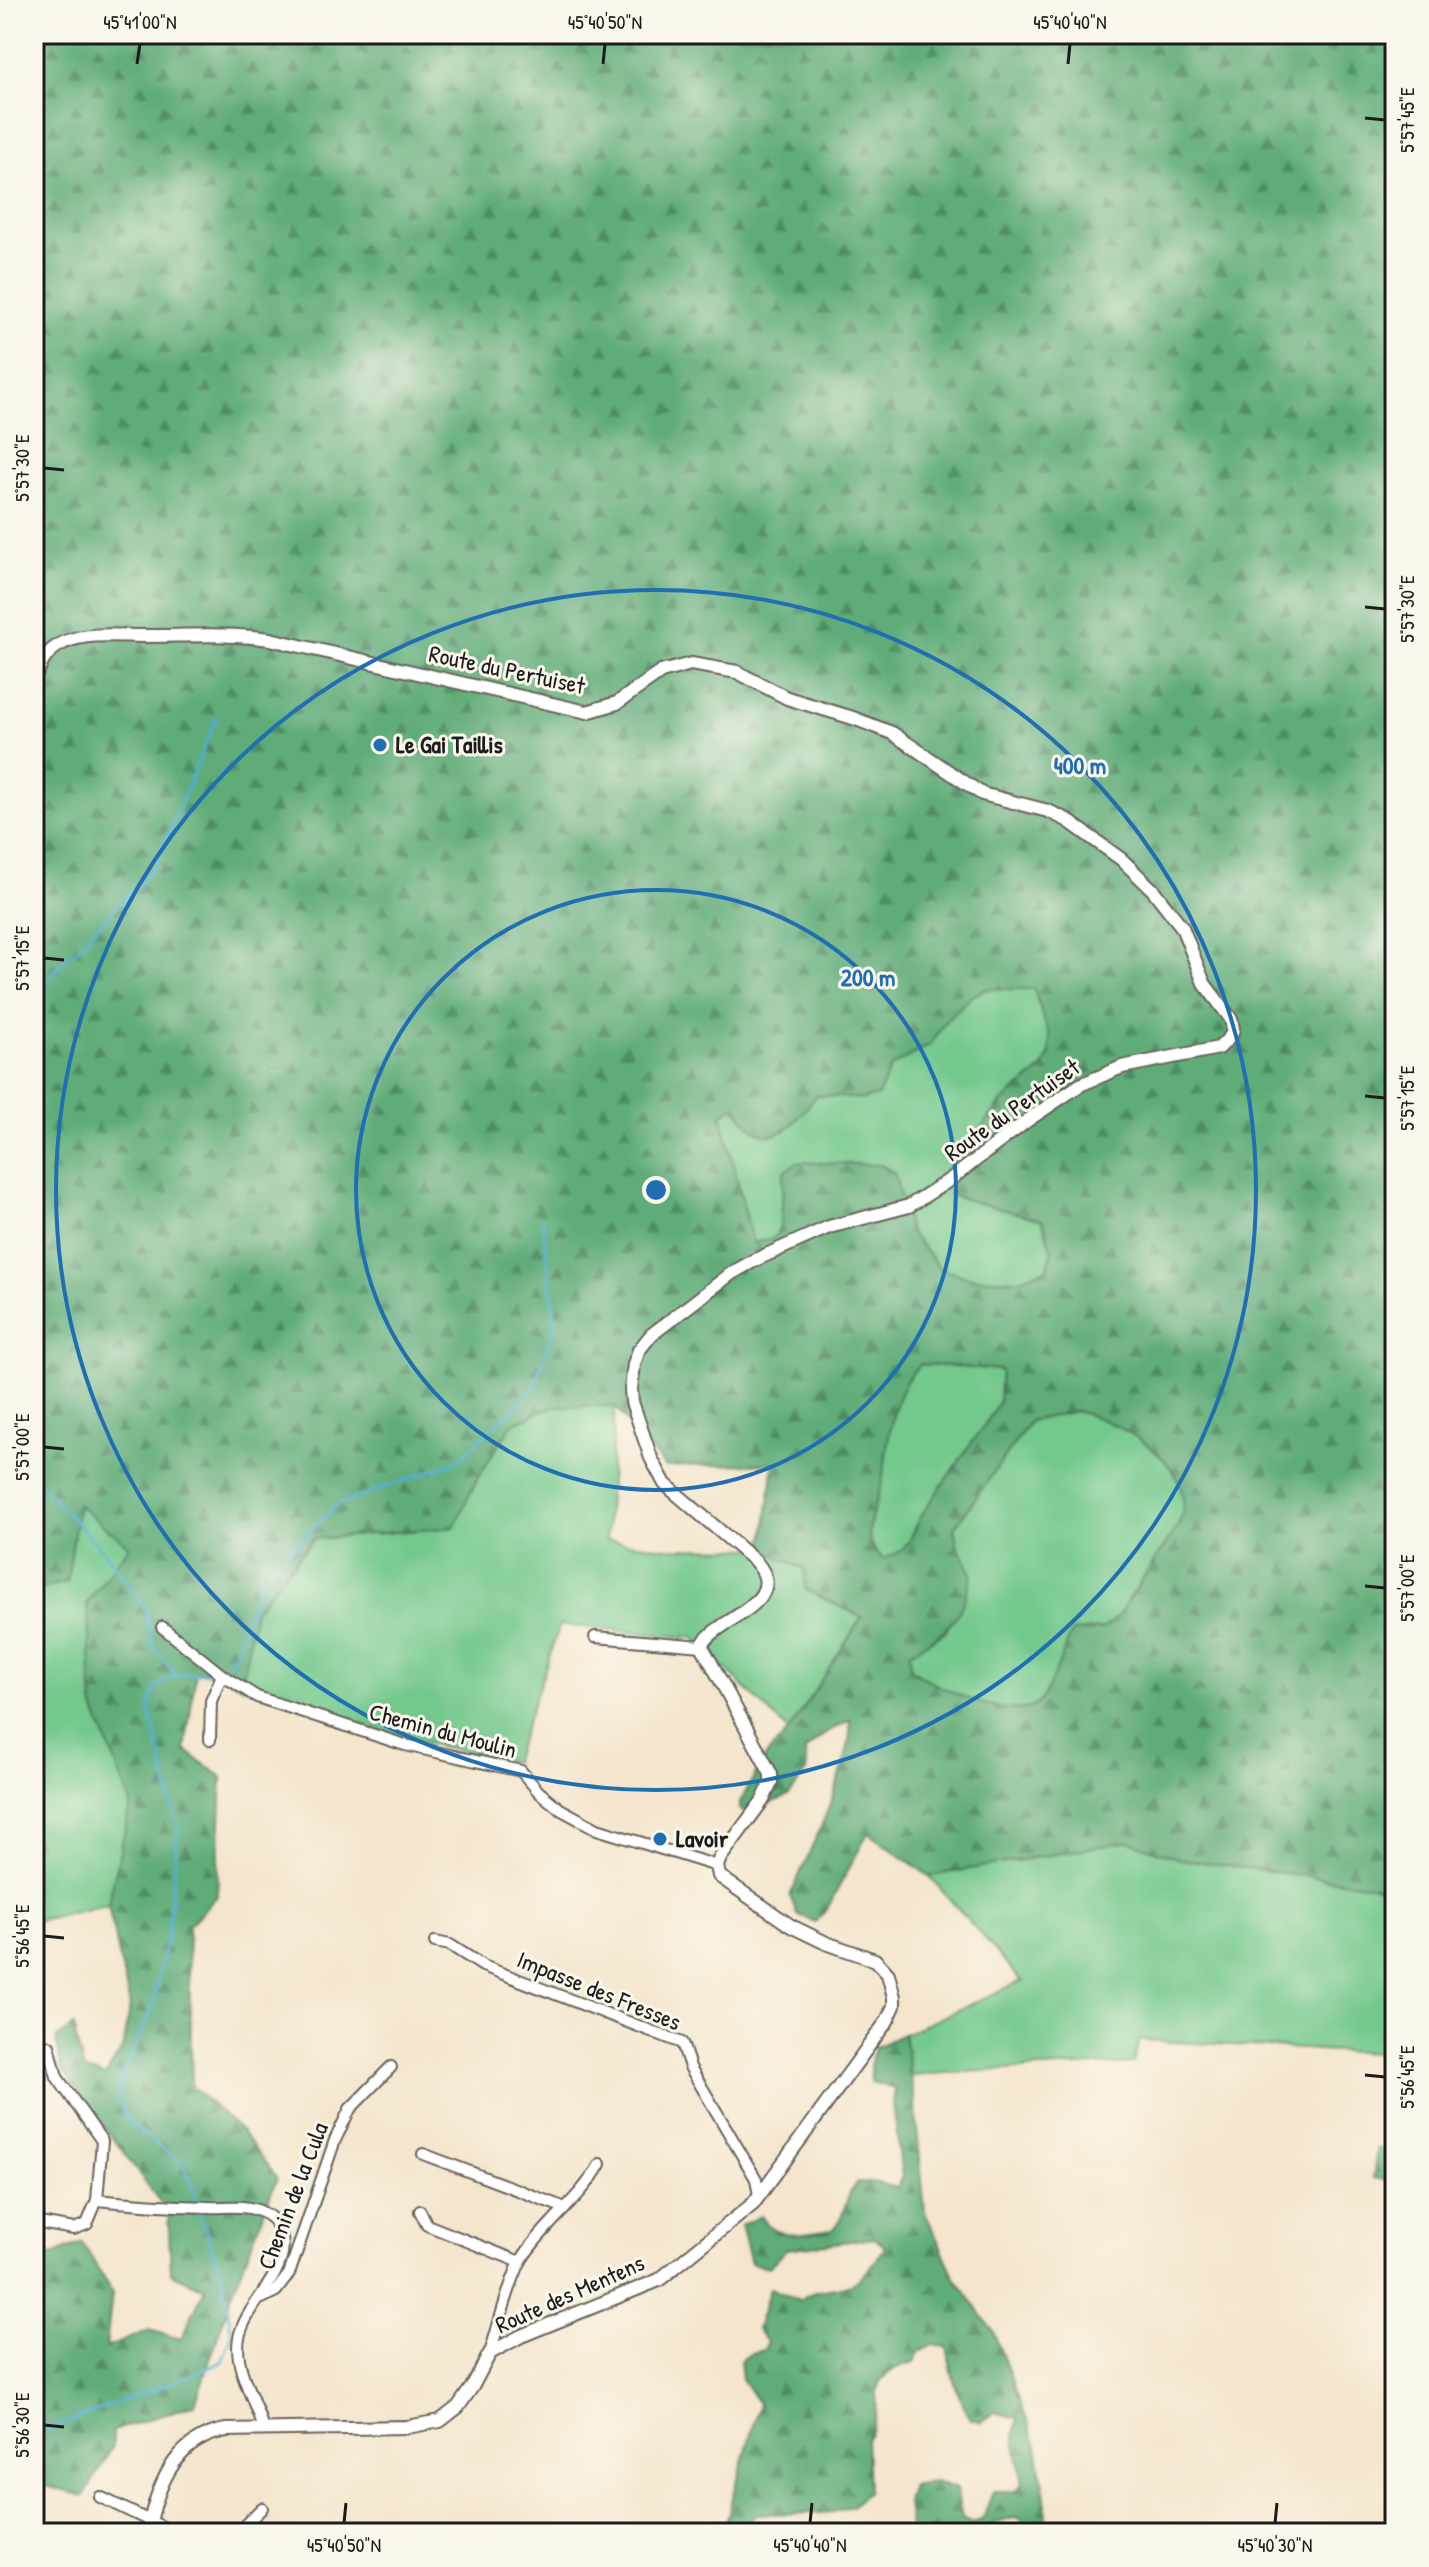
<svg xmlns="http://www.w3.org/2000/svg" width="1429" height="2567" font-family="'Patrick Hand',sans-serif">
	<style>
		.grass { fill: #73c88c; stroke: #487254; stroke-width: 2 }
		.forest { fill: url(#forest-firs); stroke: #3d644a; stroke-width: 2; fill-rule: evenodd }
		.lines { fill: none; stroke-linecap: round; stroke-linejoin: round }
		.stream { stroke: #51aecf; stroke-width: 3 }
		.minor-casing { stroke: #68625a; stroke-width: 14 }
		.tertiary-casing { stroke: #68625a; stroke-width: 16 }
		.minor { stroke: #fff; stroke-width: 10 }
		.tertiary { stroke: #fff; stroke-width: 12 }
		.ticks { fill: none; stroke: #1c1c1c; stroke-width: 3 }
		.ring { fill: none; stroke: #1f6fb2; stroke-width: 4 }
		.poi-dot { fill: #1f6fb2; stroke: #fbf7ec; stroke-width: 3 }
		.labels { text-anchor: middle; stroke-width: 6; stroke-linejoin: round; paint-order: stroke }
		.street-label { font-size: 24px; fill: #1c1c1c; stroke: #fbf7ec }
		.poi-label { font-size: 24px; font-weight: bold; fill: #1c1c1c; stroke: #fbf7ec; text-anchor: start }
		.centre { fill: #1f6fb2; stroke: #fbf7ec; stroke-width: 4 }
		.ring-label { font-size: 24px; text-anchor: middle; font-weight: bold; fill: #1f6fb2; stroke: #fbf7ec; stroke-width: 6; stroke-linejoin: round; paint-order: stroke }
		.neatline { fill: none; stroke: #1c1c1c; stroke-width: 3 }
		.ticks-label { font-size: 20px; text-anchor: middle; fill: #1c1c1c }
	</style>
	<defs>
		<pattern id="forest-firs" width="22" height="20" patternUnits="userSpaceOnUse" patternTransform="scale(2)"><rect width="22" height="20" fill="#5eac78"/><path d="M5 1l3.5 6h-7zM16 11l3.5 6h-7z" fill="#4d8b62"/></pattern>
	</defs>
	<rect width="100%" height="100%" fill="#fbf7ec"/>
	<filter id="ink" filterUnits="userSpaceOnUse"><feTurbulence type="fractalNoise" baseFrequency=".0125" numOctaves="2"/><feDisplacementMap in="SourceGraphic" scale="16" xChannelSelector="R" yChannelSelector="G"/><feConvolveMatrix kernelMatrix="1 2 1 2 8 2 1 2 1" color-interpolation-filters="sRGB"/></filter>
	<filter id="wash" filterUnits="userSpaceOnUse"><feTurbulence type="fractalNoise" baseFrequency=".006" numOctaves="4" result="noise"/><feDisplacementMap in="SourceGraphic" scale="32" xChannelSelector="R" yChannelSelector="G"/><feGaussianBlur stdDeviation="1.8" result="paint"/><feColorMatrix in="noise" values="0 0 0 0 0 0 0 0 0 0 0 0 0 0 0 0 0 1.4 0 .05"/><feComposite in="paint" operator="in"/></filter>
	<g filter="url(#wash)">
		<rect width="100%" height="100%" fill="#f4e5cc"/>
		<g class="grass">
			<polygon points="986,989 1034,989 1050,1038 1050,1053 1042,1069 1002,1102 948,1170 950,1195 1042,1220 1052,1252 1048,1268 1018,1280 971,1278 940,1269 909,1231 894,1172 784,1172 781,1224 775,1238 752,1243 721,1115 734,1107 755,1131 785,1131 817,1095 863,1099 891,1067 931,1044 947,1019 972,996"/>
			<path d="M920,1364L1001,1370L999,1401L992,1414L922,1514L909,1542L898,1553L884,1559C875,1552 869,1547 869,1534C869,1519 877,1501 881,1486C890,1444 887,1396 920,1364Z"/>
			<polygon points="554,1406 615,1406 606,1540 666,1548 763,1549 804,1569 806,1590 862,1617 789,1731 694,1638 560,1625 513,1762 409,1739 241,1686 255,1610 313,1539 454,1527 477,1479 512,1424"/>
			<path d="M1075,1411C1123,1422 1205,1468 1178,1526L1115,1620L1102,1629L1072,1632C1064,1650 1052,1686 1041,1701C1020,1728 931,1686 910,1668V1653L946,1631L972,1574L957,1544L954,1528L1030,1421Z"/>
			<polygon points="78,1504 130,1546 93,1705 131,1803 108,1905 34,1921 34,1848 38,1842 34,1839 36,1590 67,1582"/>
			<polygon points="1129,1841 1180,1859 1372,1885 1395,1893 1395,2061 1374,2053 1139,2040 1133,2063 910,2075 904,2034 1022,1981 929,1876"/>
		</g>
		<g class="forest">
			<path d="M34,34H1395V1893L1372,1885L1180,1859L1129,1841L929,1876L868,1833L827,1909L815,1922L797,1914L790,1896C807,1858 855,1759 850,1720L827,1732L805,1751L807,1772L789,1795L747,1814L740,1810V1802L768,1753L789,1731L862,1617L806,1590L804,1569L763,1549L774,1463L665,1467L614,1406H554L512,1424L477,1479L454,1527L313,1539L255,1610L241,1686L222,1675L196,1672L185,1750L222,1777L217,1896L188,1926L192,2087L242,2132L277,2178L232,2294L195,2404L113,2431V2446L84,2496L34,2483V2244L51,2256L82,2242L112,2293L106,2348L149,2330L181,2339L205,2288L171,2273L168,2213L62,2069L56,2039L73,2026L84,2070L105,2076L122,2049L130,2006L108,1905L131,1803L93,1705L87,1603L129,1546L78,1505L67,1582L36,1590L34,1628ZM986,989H1034L1050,1038V1054L1042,1069L1002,1102L948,1170L950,1195L1042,1220L1052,1251L1048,1268L1018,1280L971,1278L940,1269L909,1231L894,1172L880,1165L797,1162L784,1172L781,1224L775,1238L753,1243L721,1115L734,1107C741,1114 748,1126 756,1131C782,1147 802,1112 817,1095L863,1099L878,1096L891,1067L931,1044L947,1019L972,996ZM920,1364L1001,1370L999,1401L992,1414L922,1514L909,1542L898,1553L883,1559C875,1552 869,1546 869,1534C869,1518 877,1501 881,1486C890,1444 887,1396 920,1364ZM1075,1411C1123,1422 1205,1468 1178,1526L1115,1620L1102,1629L1072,1632C1063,1651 1052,1685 1041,1700C1020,1728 931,1686 911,1668L910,1653C951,1627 960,1623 972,1574L957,1544L954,1528L1030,1421Z"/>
			<path d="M904,2034L915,2105L925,2212L954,2276L993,2331L1037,2446L1046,2503L1045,2533H1027L1025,2524L1018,2517L963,2533H905L910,2529L907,2502L912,2485L935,2481L956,2489L962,2519L972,2524L983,2519L993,2491H1015L1023,2484L1014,2434L1018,2418L994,2412L981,2422L971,2419C956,2396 952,2374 947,2347L933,2345L919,2352L915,2362C853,2377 892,2407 866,2439L868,2491L852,2506L829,2513L756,2514L736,2533L726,2522L759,2404L742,2379L740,2361L752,2353L764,2350L767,2342L757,2329L770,2288L799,2300C819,2285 837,2292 855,2282C867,2274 877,2259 885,2247L875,2238L786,2249L769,2267L751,2263L741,2225L761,2216C778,2244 803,2233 832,2230C847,2214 843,2199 857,2182H874L898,2188L902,2177L893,2103L895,2089L871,2082L870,2066L875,2047Z"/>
			<polygon points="1377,2148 1395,2151 1395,2182 1373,2178"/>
		</g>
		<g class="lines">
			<g class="stream">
				<polyline points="34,993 154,868 217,717"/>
				<polyline points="34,1478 105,1553 145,1607 153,1646 177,1675 157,1686 149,1707 178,1829 168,1931 152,2008 125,2070 117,2096 128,2122 186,2167 196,2200"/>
				<polyline points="220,1670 234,1658 260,1580 335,1506 457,1461 533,1390 555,1324 542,1218"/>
				<polyline points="177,1675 213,1672"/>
				<path d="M34,2437C95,2408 160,2389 222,2362L232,2335L223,2281L199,2212"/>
			</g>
		</g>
	</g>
	<g filter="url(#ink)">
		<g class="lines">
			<defs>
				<g id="minor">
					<polyline points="162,1627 222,1675 257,1697 405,1745 521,1771 539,1792 560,1809 597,1829 717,1866"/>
					<polyline points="595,1637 702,1646"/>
					<polyline points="210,1740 211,1701 222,1675"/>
					<polyline points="435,1942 450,1945 483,1966 682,2043 690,2067 756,2179 759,2196"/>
					<path d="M34,2045L38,2043L49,2046L57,2077L102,2141L97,2200C134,2204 171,2206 208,2207C224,2208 241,2204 257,2210C285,2220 288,2248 276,2271C265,2295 238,2319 238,2347C238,2377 257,2402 263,2430"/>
					<polyline points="423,2154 565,2208"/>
					<polyline points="420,2211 427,2225 520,2262"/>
					<polyline points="34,2222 74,2229 87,2224 97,2200"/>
					<polyline points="262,2298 276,2291 289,2274 335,2140 350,2109 391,2067"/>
					<path d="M490,2353C498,2328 510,2279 522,2259C544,2224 580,2200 600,2164"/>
					<polyline points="100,2497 175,2533"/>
					<polyline points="237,2533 262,2508"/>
				</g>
				<path id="tertiary" d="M34,679C41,662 47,650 65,642C88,632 120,636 145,636C187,636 229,633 270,639L587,712L617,703L661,672L691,664L737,672L787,698L853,718L892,733L982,794L1048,811L1067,820L1121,859L1153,890L1182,927L1204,983L1231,1019L1233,1029L1231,1036L1219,1048L1122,1067L1080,1085L1028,1120L951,1179L909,1206L829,1227L755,1260L732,1273L651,1335L639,1350L634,1364L631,1389L632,1402L651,1458L665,1484L756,1562C793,1603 712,1620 702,1646L771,1774V1783L763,1800L720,1858L717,1866L719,1876L791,1926L826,1943L875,1960L888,1974L894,1997V2006L887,2021L753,2204L659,2280L521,2336L490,2353L472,2387L458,2407L440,2421L407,2427L226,2430C179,2438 160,2478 150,2522L157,2533"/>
			</defs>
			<use href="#minor" class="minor-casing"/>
			<use href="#tertiary" class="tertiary-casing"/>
			<use href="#minor" class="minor"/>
			<use href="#tertiary" class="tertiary"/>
		</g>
	</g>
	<path class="ticks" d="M137,64L140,44M603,64L605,44M1068,64L1070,44M1365,118L1385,120M44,468L64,470M1365,607L1385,609M44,958L64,960M1365,1096L1385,1098M44,1447L64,1449M1365,1586L1385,1588M44,1936L64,1938M1365,2075L1385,2077M44,2425L64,2427M344,2523L346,2503M810,2523L812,2503M1275,2523L1277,2503"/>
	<g class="ring">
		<circle cx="656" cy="1190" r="300"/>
		<circle cx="656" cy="1190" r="600"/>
	</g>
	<g class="poi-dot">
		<circle cx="380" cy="745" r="8"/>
		<circle cx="660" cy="1839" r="8"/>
	</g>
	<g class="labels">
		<g class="street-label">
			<text transform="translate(507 670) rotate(12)" y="8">Route du Pertuiset</text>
			<text transform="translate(1012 1110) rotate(-35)" y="8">Route du Pertuiset</text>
			<text transform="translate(443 1731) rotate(15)" y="8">Chemin du Moulin</text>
			<text transform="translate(599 1991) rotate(22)" y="8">Impasse des Fresses</text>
			<text transform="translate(293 2196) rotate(-69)" y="8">Chemin de la Cula</text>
			<text transform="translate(570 2294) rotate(-24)" y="8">Route des Mentens</text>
		</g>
		<g class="poi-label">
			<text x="396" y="753">Le Gai Taillis</text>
			<text x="676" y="1847">Lavoir</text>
		</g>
	</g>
	<circle cx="656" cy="1190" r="12" class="centre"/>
	<g class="ring-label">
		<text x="1080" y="774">400 m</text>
		<text x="868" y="986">200 m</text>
	</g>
	<rect width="1429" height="2567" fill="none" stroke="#fbf7ec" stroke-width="88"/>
	<rect x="44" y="44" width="1341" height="2479" class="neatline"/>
	<g class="ticks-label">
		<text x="140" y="29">45°41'00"N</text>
		<text x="605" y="29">45°40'50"N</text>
		<text x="1070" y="29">45°40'40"N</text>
		<text transform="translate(1407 120) rotate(-90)" y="7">5°57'45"E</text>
		<text transform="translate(22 468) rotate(-90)" y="7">5°57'30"E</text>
		<text transform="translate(1407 609) rotate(-90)" y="7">5°57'30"E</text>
		<text transform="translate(22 958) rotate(-90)" y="7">5°57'15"E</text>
		<text transform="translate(1407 1098) rotate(-90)" y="7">5°57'15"E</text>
		<text transform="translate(22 1447) rotate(-90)" y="7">5°57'00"E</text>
		<text transform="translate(1407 1588) rotate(-90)" y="7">5°57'00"E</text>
		<text transform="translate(22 1936) rotate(-90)" y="7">5°56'45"E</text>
		<text transform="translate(1407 2077) rotate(-90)" y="7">5°56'45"E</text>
		<text transform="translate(22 2425) rotate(-90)" y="7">5°56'30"E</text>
		<text x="344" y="2552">45°40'50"N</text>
		<text x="810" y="2552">45°40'40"N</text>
		<text x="1275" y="2552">45°40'30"N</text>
	</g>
</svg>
